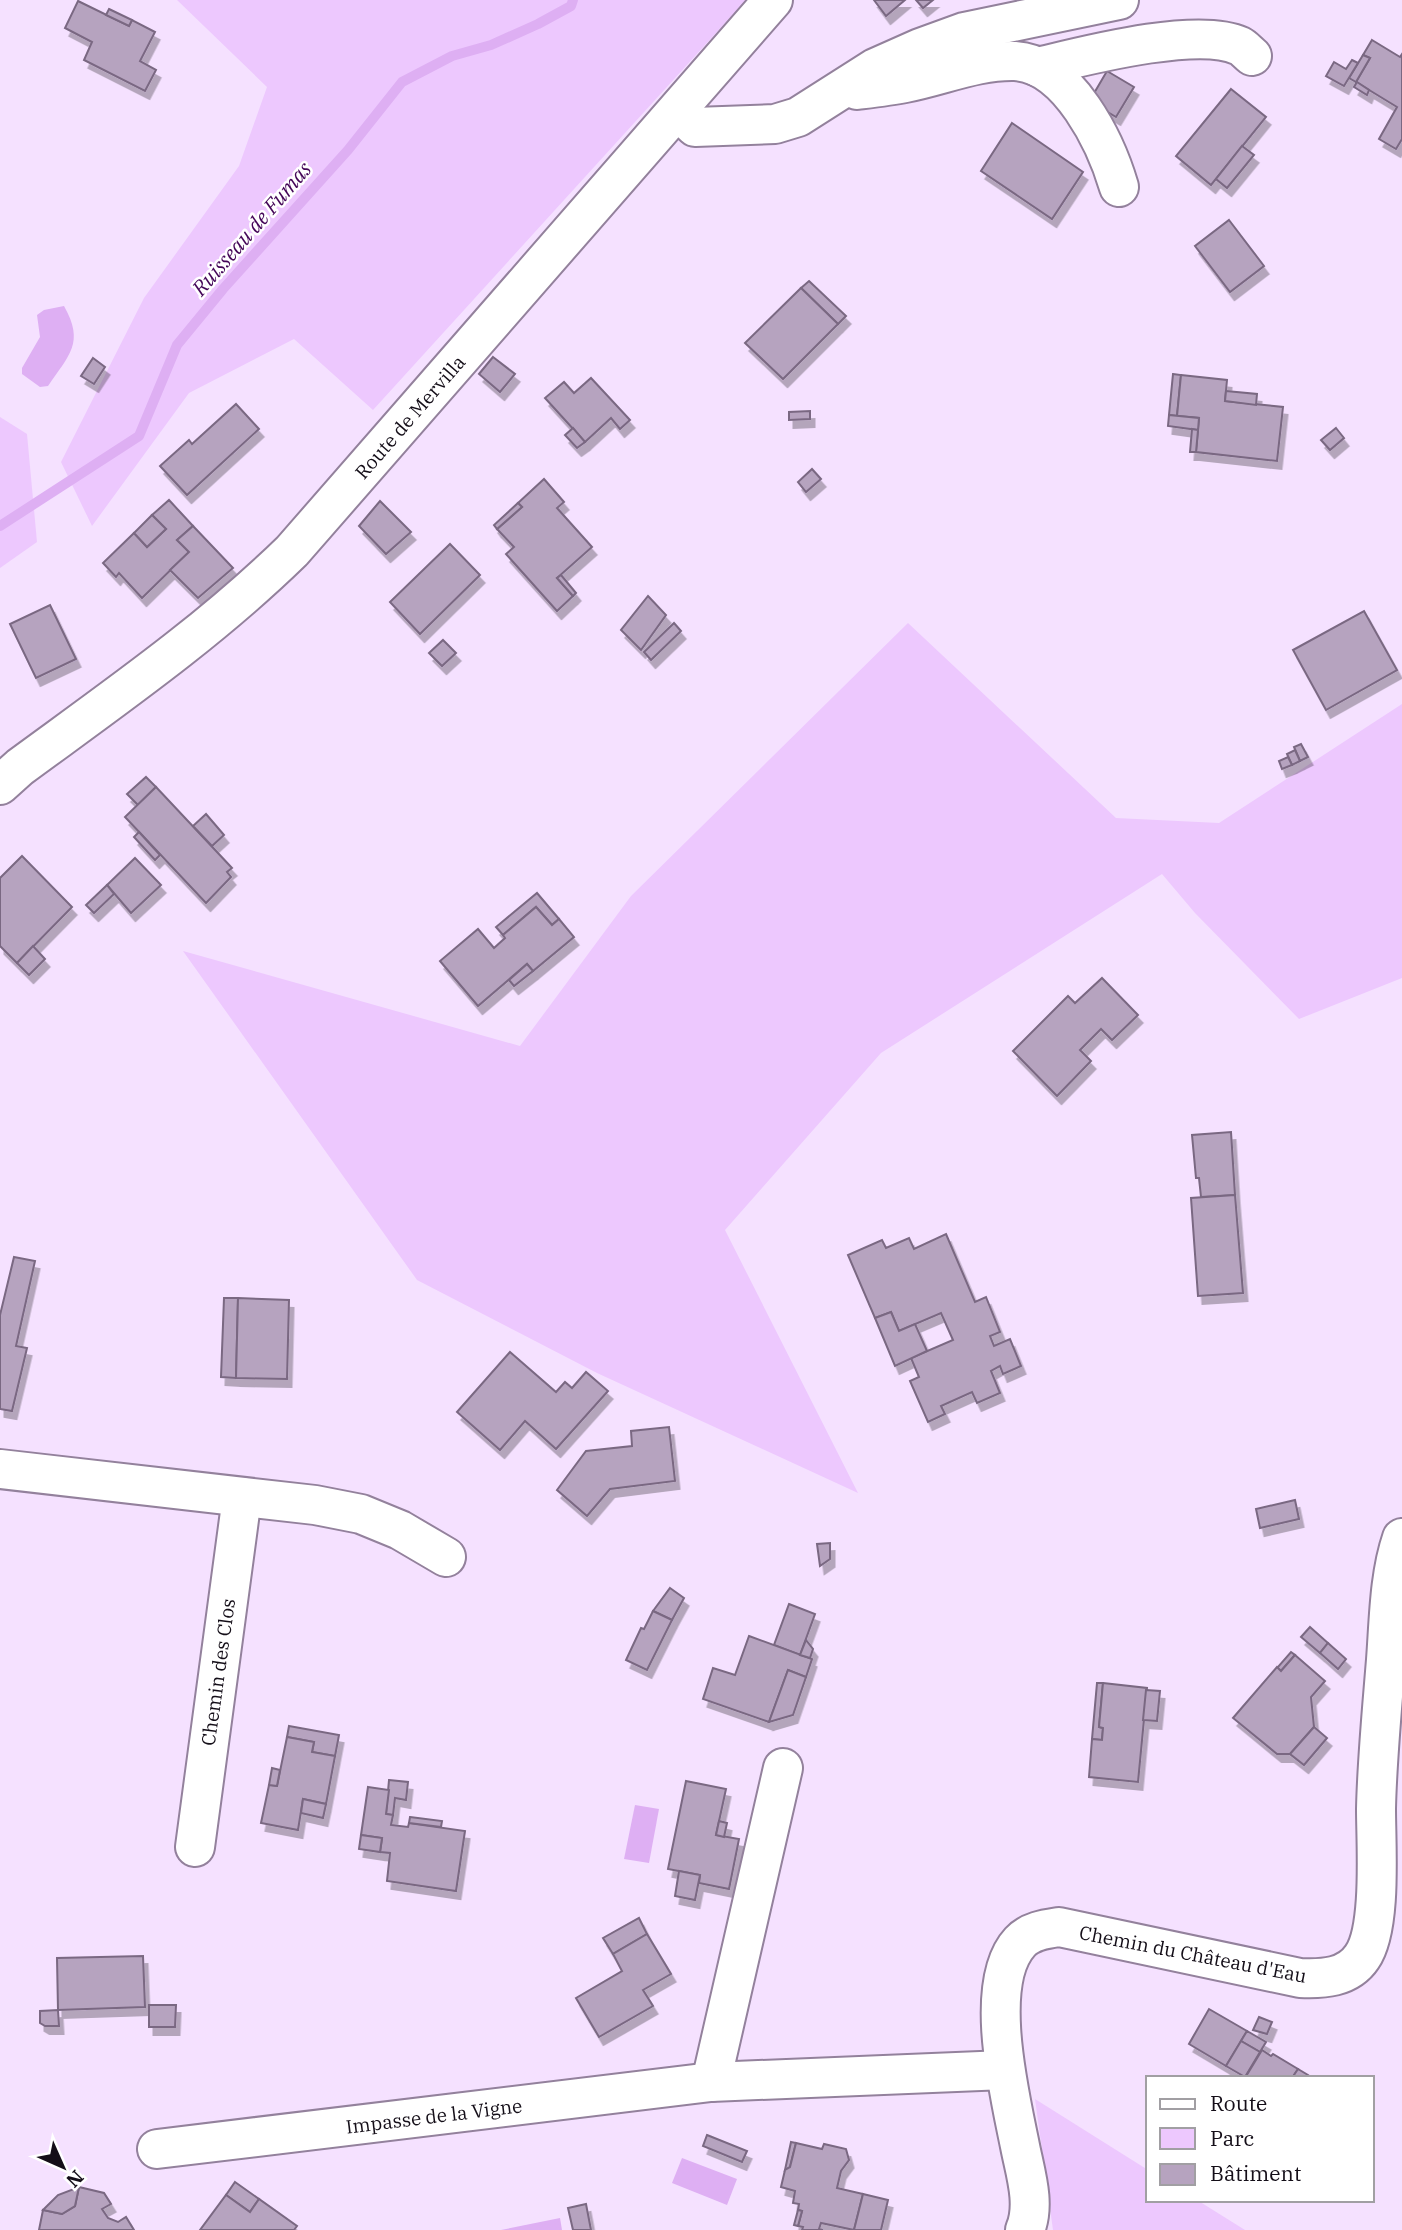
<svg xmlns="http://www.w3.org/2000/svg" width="1402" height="2230" font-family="'IBM Plex Serif',serif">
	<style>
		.green { fill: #edc8fe }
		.water { fill: #deaff3 }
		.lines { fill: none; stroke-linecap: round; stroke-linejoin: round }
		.stream { stroke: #deaff3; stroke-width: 10 }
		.building { fill: #b6a3bf; stroke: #7a6882; stroke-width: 2; filter: url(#shadow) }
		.minor-casing { stroke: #93819c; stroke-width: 42 }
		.minor { stroke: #fff; stroke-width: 38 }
		.labels { text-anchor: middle; stroke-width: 5; stroke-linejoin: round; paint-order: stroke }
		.street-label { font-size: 19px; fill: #140e18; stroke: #fff }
		.water-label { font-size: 21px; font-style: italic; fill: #440658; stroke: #fff }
	</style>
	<defs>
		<filter id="shadow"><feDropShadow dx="4.5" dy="8" stdDeviation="0" flood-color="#0004"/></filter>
	</defs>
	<rect width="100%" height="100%" fill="#f5e1ff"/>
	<g class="green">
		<polygon points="177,0 746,0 373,410 294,339 189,393 92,526 61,462 144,298 239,166 267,87"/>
		<polygon points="0,417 27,434 37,542 0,568"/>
		<polygon points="908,623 1116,818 1219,823 1402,704 1402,978 1299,1019 1195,913 1162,874 881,1053 725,1230 858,1493 597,1373 417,1280 183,951 520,1046 631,896"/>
		<polygon points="1035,2099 1148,2170 1148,2200 1197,2200 1245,2230 1053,2230"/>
	</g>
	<g class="water">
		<path d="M64,306C85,343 69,355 48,386L40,387L22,374V368L40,337L37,315L44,310Z"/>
		<polygon points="635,1805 659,1809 649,1863 624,1859"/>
		<polygon points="682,2158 737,2179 727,2205 672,2183"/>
		<polygon points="560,2218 562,2230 501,2230"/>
	</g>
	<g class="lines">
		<polyline class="stream" points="0,526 139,436 177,345 223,289 348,150 402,82 452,56 491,45 538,24 571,6 573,0"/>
	</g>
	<g class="building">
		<polygon points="874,0 905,0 886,16"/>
		<polygon points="916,0 933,0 923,8"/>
		<polygon points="78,1 129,26 132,20 155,32 140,61 156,70 145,91 84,60 92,42 65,28"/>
		<polygon points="109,9 132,20 129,26 106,15"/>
		<polygon points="1372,40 1400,57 1402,54 1402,139 1396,149 1379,139 1397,107 1356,82 1370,58 1363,55"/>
		<polygon points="1363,55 1370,58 1356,82 1349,78"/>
		<polygon points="1352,60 1358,63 1344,86 1326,76 1334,62 1346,69"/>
		<polygon points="1107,71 1134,87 1116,117 1106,111 1093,95"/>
		<polygon points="1357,82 1369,90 1367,95 1354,87"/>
		<polygon points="1231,89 1266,117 1211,185 1176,156"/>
		<polygon points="1012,123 1083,172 1052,219 981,171"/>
		<polygon points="1242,146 1254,155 1227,188 1216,179"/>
		<polygon points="1229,220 1264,266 1230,292 1195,246"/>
		<polygon points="809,281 846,316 838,324 801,288"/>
		<polygon points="801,288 838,324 783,379 745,343"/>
		<polygon points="493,357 515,374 500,392 479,374"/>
		<polygon points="93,358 105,367 94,384 81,376"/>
		<polygon points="1173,374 1181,375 1177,416 1169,415"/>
		<polygon points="1181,375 1227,380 1225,401 1283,407 1277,461 1196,452 1199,418 1177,416"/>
		<polygon points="591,378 630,420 620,429 611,418 585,442 545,398 564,382 574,393"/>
		<polygon points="1226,391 1257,394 1256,405 1225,401"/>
		<polygon points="236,404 259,429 187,495 160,466 189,440 192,444"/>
		<polygon points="810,411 810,419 789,420 789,412"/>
		<polygon points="1169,415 1199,418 1198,430 1168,426"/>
		<polygon points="573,428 585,442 577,448 565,435"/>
		<polygon points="1336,428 1344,438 1330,450 1321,440"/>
		<polygon points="1192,429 1198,430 1196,452 1190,452"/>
		<polygon points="812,469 821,479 806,492 798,482"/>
		<polygon points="544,479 564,502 557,508 592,547 557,578 573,596 557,611 506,554 514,547 497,529 522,507 518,503"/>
		<polygon points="169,500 193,526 177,540 189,552 142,598 119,573 116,577 103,563 134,533 147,547 166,529 152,515"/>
		<polygon points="380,501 411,532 386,554 359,526"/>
		<polygon points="518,503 522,507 497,529 494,525"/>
		<polygon points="152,515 166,529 147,547 134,533"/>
		<polygon points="193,526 233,568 198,598 170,570 189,552 177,540"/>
		<polygon points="450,544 480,575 420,634 390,602"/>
		<polygon points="561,575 576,593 573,596 557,578"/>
		<polygon points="648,596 666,615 641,650 621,630"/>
		<polygon points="50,605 76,659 36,678 10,624"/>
		<polygon points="1364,611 1397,670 1326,710 1293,650"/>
		<polygon points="674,623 681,631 651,660 644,652"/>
		<polygon points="443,640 456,653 442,666 429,653"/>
		<polygon points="1301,744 1308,757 1300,761 1294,747"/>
		<polygon points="1295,750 1300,761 1292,765 1287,754"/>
		<polygon points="1288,757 1292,765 1282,769 1279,761"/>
		<polygon points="146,777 156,787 138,805 127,794"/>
		<polygon points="156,787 232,868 227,872 231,877 206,903 125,817"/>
		<polygon points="206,814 224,835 212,846 193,826"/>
		<polygon points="139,832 160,855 155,860 134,837"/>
		<polygon points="22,856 72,907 17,963 0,946 0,878"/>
		<polygon points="135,858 161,885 131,913 107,885"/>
		<polygon points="107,885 114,894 94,913 86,905"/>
		<polygon points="537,893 559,919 552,925 536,907 503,935 496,927"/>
		<polygon points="536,907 552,925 559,919 574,937 533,971 527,964 478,1006 440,961 478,929 494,948 505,938 503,935"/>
		<polygon points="33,946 45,959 29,975 17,963"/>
		<polygon points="527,964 533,971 514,986 509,980"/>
		<polygon points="1102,978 1138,1015 1112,1040 1101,1029 1080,1050 1091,1061 1057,1096 1013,1051 1068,996 1075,1003"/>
		<polygon points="1231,1132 1235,1195 1201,1197 1199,1178 1196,1178 1192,1135"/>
		<polygon points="1235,1195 1243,1293 1198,1296 1191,1198"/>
		<polygon points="946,1234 975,1302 986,1297 1000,1332 990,1336 994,1346 1010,1339 1021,1366 1003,1374 1000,1366 991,1371 1000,1393 977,1403 972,1392 941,1406 945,1414 928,1422 910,1381 919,1377 911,1358 953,1340 941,1313 899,1331 891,1312 875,1318 848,1255 882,1240 886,1248 909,1238 914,1249"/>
		<polygon points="14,1257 35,1261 16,1346 27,1348 12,1411 0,1409 0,1315"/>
		<polygon points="224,1298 238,1298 236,1378 221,1377"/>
		<polygon points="238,1298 289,1300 287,1379 236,1378"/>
		<polygon points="891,1312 899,1331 915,1324 927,1351 895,1366 875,1318"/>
		<polygon points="510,1352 556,1392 565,1382 572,1388 586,1372 608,1391 556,1449 525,1421 500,1450 457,1412"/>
		<polygon points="669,1427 675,1481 610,1489 587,1516 557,1490 586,1451 632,1446 631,1431"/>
		<polygon points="1295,1500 1299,1519 1260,1528 1256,1509"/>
		<polygon points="830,1543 830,1559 820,1566 817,1544"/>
		<polygon points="670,1588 684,1598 672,1620 653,1611"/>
		<polygon points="789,1604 815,1614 800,1655 774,1645"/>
		<polygon points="653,1611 672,1620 647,1670 626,1660 641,1628 644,1629"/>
		<polygon points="1310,1627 1328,1643 1320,1653 1301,1637"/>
		<polygon points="749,1636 812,1659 806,1677 788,1670 769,1722 703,1699 713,1668 735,1675"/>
		<polygon points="806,1640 813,1649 810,1658 800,1655"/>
		<polygon points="1328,1643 1346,1659 1338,1669 1320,1653"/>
		<polygon points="1291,1652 1295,1655 1281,1671 1277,1668"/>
		<polygon points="1295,1655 1325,1681 1311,1697 1314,1727 1290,1754 1277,1754 1233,1718 1277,1667 1281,1671"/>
		<polygon points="788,1670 806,1677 793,1715 769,1722"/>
		<polygon points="1097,1683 1103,1683 1099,1727 1103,1728 1102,1740 1092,1739"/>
		<polygon points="1103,1683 1147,1688 1138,1782 1089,1777 1092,1739 1102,1740 1103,1728 1099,1727"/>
		<polygon points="1146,1690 1160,1691 1157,1721 1143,1720"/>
		<polygon points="289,1726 339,1735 335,1756 312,1752 314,1742 287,1737"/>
		<polygon points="1314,1727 1327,1738 1304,1765 1290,1754"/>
		<polygon points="287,1737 314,1742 312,1752 335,1756 326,1804 303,1799 298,1830 261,1823 269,1785 277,1786"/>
		<polygon points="272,1768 280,1770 277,1786 269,1785"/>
		<polygon points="389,1780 408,1782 406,1800 395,1798 393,1815 386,1814"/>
		<polygon points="686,1781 726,1789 716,1835 739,1839 729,1889 699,1883 700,1875 668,1869"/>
		<polygon points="368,1787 389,1790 386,1814 393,1815 391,1825 408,1827 409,1823 465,1831 456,1891 387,1881 390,1853 380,1852 382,1838 361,1835"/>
		<polygon points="303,1799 326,1804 323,1818 301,1813"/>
		<polygon points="410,1817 442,1821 441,1827 409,1823"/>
		<polygon points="719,1821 727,1823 724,1837 716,1835"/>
		<polygon points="361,1835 382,1838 380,1852 359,1849"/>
		<polygon points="679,1871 700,1875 695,1900 675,1896"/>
		<polygon points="639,1918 647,1934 613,1954 603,1938"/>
		<polygon points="647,1934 671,1974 643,1990 653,2006 599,2037 576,1998 622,1971 613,1954"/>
		<polygon points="143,1956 145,2007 58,2010 57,1958"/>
		<polygon points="149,2005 176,2005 175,2027 149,2027"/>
		<polygon points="1209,2009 1247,2031 1226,2066 1189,2044"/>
		<polygon points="58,2010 59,2026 45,2026 40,2023 40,2011"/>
		<polygon points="1259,2017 1272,2022 1267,2034 1253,2030"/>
		<polygon points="1247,2031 1266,2042 1260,2052 1241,2041"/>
		<polygon points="1241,2041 1260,2052 1245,2077 1226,2066"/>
		<polygon points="1262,2050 1271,2056 1273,2054 1298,2069 1292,2078 1245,2078"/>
		<polygon points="1298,2069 1308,2075 1306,2078 1292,2078"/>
		<polygon points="707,2135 747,2151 742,2162 703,2146"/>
		<polygon points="791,2142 796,2143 790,2167 785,2170"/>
		<polygon points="796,2143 822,2149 824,2144 846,2149 849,2160 841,2171 837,2188 863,2194 854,2230 821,2223 819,2229 823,2230 802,2230 803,2227 798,2226 802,2211 798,2210 799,2204 793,2203 795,2191 781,2187 785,2170 790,2167"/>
		<polygon points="235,2182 259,2199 250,2212 226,2195"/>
		<polygon points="79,2187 104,2193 111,2204 102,2209 108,2218 118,2222 126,2217 134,2230 39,2230 43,2210 62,2214 75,2206"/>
		<polygon points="79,2187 75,2206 62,2214 43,2210 58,2195"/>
		<polygon points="863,2194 888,2200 881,2230 854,2230"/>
		<polygon points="226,2195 250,2212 259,2199 297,2226 294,2230 200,2230"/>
		<polygon points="586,2204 591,2230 573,2230 568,2208"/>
		<polygon points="798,2210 802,2211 798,2226 794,2225"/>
	</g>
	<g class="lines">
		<defs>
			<g id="minor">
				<path d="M1038,67C1084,56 1198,26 1240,46C1244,48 1248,53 1252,56"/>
				<path d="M857,90C873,88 890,86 905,83C942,76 977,60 1015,61C1069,64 1106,143 1119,187"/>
				<polyline points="678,111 695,127 775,124 798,117 875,68 920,48 964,32 1119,0"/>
				<path d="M0,785L20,767C114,698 209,632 292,551L773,0"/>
				<polyline points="0,1469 315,1505 361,1514 400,1530 446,1557"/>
				<polyline points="783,1768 711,2082 1005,2070"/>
				<polyline points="195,1847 242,1497"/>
				<polyline points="157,2149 711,2082"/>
				<path d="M1025,2230C1036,2204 1025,2172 1020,2146C1010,2096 982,1983 1020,1942C1030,1931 1046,1929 1059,1927L1300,1978C1323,1979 1348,1978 1362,1957C1382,1929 1376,1845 1376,1809C1377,1760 1382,1710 1386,1660C1389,1620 1389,1576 1402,1538"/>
			</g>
		</defs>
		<use href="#minor" class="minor-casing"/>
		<use href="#minor" class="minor"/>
	</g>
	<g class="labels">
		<g class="street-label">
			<text transform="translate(410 417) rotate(-49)" y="7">Route de Mervilla</text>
			<text transform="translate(218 1672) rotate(-82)" y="7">Chemin des Clos</text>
			<text transform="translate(1193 1954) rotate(11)" y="7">Chemin du Château d'Eau</text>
			<text transform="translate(434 2116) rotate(-7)" y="7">Impasse de la Vigne</text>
		</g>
		<g class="water-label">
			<text transform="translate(252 229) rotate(-49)" y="7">Ruisseau de Fumas</text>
		</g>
	</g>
	<rect x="1146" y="2076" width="228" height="126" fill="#ffffff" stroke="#a19fa3" stroke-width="2"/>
	<rect x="1160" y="2099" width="35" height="10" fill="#ffffff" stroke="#a19fa3" stroke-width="2"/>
	<text x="1210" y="2111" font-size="21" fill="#140e18">Route</text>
	<rect x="1160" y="2128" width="35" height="21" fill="#edc8fe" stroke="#a19fa3" stroke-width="2"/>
	<text x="1210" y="2146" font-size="21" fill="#140e18">Parc</text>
	<rect x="1160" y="2164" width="35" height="21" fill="#b6a3bf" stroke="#a19fa3" stroke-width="2"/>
	<text x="1210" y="2181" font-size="21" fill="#140e18">Bâtiment</text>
	<g transform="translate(63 2167) rotate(135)" stroke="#ffffff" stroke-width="5" paint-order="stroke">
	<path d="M0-5L12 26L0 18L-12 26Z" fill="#140e18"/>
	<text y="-10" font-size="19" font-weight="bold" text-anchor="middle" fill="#140e18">N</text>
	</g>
</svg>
